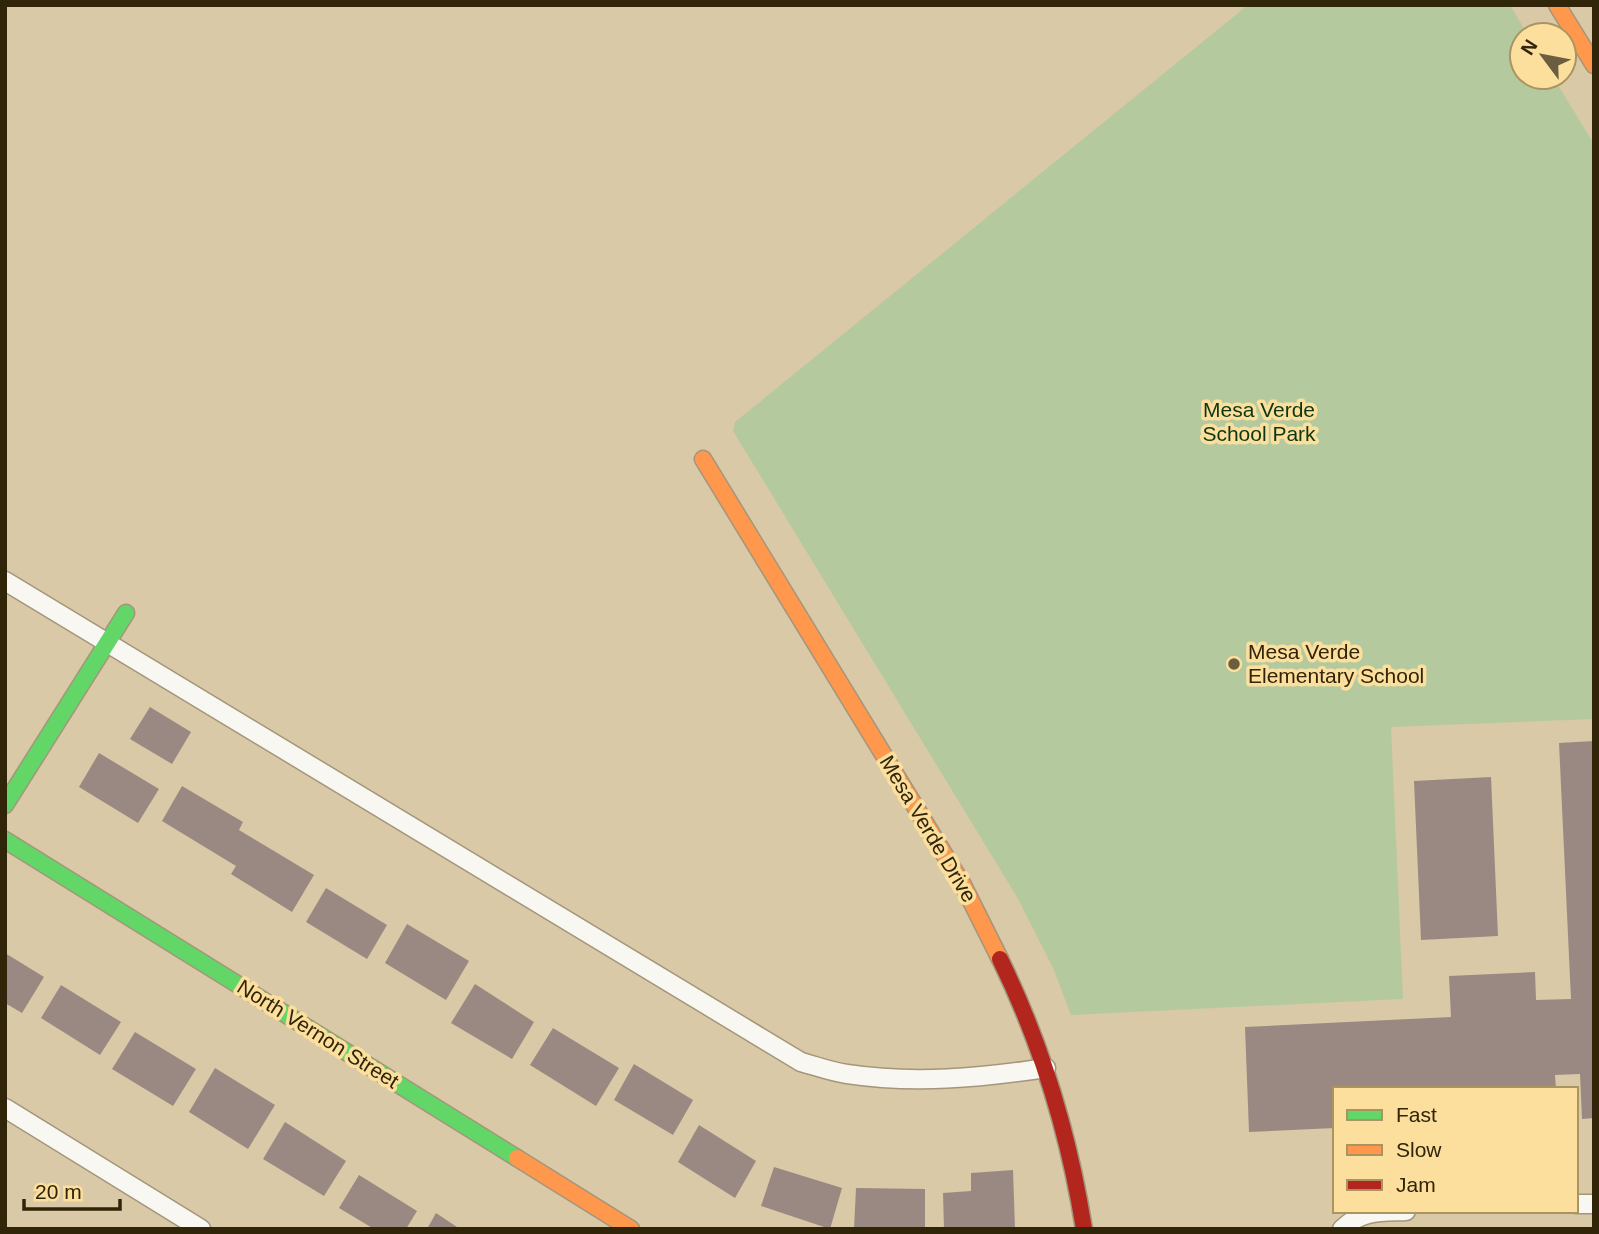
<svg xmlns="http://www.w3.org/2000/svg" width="1599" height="1234" font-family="Helvetica,sans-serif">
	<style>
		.park { fill: #b4ca9e }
		.building { fill: #9a8983 }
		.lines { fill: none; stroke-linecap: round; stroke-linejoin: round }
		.lane-casing { stroke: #a3967b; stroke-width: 21 }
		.fast-casing { stroke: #a3967b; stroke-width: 19 }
		.slow-casing { stroke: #a3967b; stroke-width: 19 }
		.jam-casing { stroke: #a3967b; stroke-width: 19 }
		.lane { stroke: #f9f7f2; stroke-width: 18 }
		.fast { stroke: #63d668; stroke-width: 16 }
		.slow { stroke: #ff974d; stroke-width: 16 }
		.jam { stroke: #b3261e; stroke-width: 16 }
		.poi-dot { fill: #6b5e40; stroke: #fcde9d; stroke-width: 2.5 }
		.labels { text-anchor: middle; stroke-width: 7; stroke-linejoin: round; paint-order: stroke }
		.park-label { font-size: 21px; fill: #0b3812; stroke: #fcde9d }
		.poi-label { font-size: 21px; fill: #302409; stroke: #fcde9d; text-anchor: start }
		.street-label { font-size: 21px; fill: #302409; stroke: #fcde9d }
	</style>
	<rect width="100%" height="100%" fill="#d9c9a6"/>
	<polygon class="park" points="1248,5 1510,5 1528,35 1522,35 1522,77 1553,77 1594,144 1594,719 1391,727 1403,999 1071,1015 1053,968 1017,897 733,431 735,422"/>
	<g class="building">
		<polygon points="150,707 191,732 172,764 130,739"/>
		<polygon points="1594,741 1594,1118 1582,1119 1580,1074 1555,1075 1556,1089 1335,1089 1335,1128 1249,1132 1245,1027 1451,1017 1449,976 1535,972 1536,1000 1571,999 1559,743"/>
		<polygon points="99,753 159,789 138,823 79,787"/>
		<polygon points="1491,777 1498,936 1421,940 1414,781"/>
		<polygon points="182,786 243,822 239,830 314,875 292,912 231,874 236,866 162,821"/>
		<polygon points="326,888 387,925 367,959 306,922"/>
		<polygon points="407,924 469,961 446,1000 385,963"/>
		<polygon points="5,953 44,977 22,1013 5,1003"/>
		<polygon points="475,984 534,1022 512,1059 451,1023"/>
		<polygon points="61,985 121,1022 100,1055 41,1018"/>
		<polygon points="553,1028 619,1068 596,1106 530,1065"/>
		<polygon points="135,1032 196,1069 173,1106 112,1069"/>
		<polygon points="634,1064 693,1100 673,1135 614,1100"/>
		<polygon points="215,1068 275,1105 248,1149 189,1112"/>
		<polygon points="285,1122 346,1161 324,1196 263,1159"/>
		<polygon points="699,1125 756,1161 735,1198 678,1162"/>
		<polygon points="774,1167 842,1188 830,1229 761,1206"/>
		<polygon points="1013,1170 1015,1229 944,1229 943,1193 971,1191 971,1173"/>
		<polygon points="359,1175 417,1211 406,1229 374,1229 339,1208"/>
		<polygon points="856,1188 925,1189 925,1229 854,1229"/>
		<polygon points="436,1213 460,1229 427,1229"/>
	</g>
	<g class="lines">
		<defs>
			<g id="lane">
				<path d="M5,581L801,1062C816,1066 832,1072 847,1074C914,1084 980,1078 1046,1068"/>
				<polyline points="5,1108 201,1229"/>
				<polyline points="1576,1204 1594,1204"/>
				<path d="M1342,1229C1362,1210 1380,1212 1406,1211"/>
			</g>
			<g id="fast">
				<polyline points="5,805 126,613"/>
				<polyline points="5,840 517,1158"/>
			</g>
			<g id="slow">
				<polyline points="1557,5 1594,65"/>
				<polyline points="703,459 963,885 1000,959"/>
				<polyline points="517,1158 631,1229"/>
			</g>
			<path id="jam" d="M1000,959C1042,1045 1069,1135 1084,1229"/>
		</defs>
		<use href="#lane" class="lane-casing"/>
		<use href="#fast" class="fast-casing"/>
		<use href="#slow" class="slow-casing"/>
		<use href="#jam" class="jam-casing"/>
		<use href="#lane" class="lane"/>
		<use href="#fast" class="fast"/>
		<use href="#slow" class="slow"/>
		<use href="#jam" class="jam"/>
	</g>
	<circle class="poi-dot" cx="1234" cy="664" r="7"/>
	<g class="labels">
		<g class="park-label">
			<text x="1259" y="417">Mesa Verde<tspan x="1259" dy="24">School Park</tspan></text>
		</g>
		<g class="poi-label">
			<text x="1248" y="659">Mesa Verde<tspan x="1248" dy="24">Elementary School</tspan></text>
		</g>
		<g class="street-label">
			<text transform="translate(928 829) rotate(59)" y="7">Mesa Verde Drive</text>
			<text transform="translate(318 1034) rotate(32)" y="7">North Vernon Street</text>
		</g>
	</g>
	<rect width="1599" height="1234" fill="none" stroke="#302409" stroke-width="14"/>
	<rect x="1333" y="1087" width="245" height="126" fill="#fcde9d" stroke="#aa9462" stroke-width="2"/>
	<rect x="1347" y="1110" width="35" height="10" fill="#63d668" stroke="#aa9462" stroke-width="2"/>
	<text x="1396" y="1122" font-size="21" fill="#302409">Fast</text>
	<rect x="1347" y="1145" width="35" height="10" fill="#ff974d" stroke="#aa9462" stroke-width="2"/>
	<text x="1396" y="1157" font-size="21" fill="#302409">Slow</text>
	<rect x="1347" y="1180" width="35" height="10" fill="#b3261e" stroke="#aa9462" stroke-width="2"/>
	<text x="1396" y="1192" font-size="21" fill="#302409">Jam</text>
	<g transform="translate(1543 56) rotate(302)"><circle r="33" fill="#fcde9d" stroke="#aa9462" stroke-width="2"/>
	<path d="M0-5L12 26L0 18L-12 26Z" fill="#6b5e40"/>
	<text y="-10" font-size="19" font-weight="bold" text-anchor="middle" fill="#302409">N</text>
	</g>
	<path d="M24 1199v10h96v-10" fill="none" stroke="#302409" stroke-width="3.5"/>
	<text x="35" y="1199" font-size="21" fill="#302409" stroke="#fcde9d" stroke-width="5" paint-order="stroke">20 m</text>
</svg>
